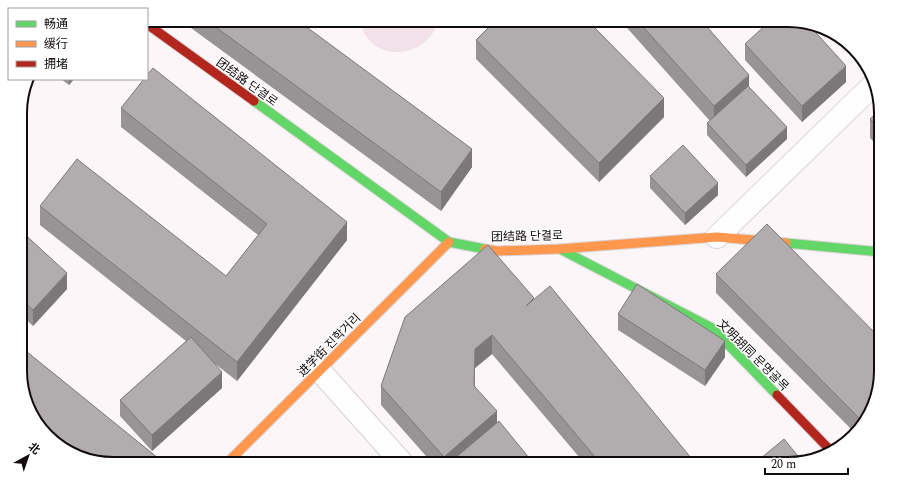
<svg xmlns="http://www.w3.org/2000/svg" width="901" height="484" font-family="Spectral,'Noto Sans SC','Noto Sans KR',serif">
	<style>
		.green { fill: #f2e1e9 }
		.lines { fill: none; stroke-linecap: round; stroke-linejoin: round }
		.street-casing { stroke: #d9d2d5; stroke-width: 24 }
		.fast-casing { stroke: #d9d2d5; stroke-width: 11 }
		.slow-casing { stroke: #d9d2d5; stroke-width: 11 }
		.jam-casing { stroke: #d9d2d5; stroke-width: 11 }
		.street { stroke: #fffefe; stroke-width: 22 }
		.fast { stroke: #63d668; stroke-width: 9 }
		.slow { stroke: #ff974d; stroke-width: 9 }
		.jam { stroke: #b3261e; stroke-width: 9 }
		.wall { fill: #989496 }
		.shaded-wall { fill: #7c787a }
		.building { fill: #b1acae; stroke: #7c787a }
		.labels { text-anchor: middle; stroke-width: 3; stroke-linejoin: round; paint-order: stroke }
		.street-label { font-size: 12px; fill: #120c0f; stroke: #fff }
		.rim { fill: none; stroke: #120c0f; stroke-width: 2 }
	</style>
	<rect width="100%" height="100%" fill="#fcf6f9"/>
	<path class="green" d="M360,20H439C426,62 368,64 360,20Z"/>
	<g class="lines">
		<defs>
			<g id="street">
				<polyline points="717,237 874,84"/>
				<polyline points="320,371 403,464"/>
			</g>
			<g id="fast">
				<polyline points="254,101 449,242 485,249"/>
				<polyline points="786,243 881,252"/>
				<polyline points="560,249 712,328 777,395"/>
			</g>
			<g id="slow">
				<polyline points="485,249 497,251 559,249 717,237 786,243"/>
				<polyline points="226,464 449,242"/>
			</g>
			<g id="jam">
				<polyline points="147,24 254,101"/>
				<polyline points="777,395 831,451"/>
			</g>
		</defs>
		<use href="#street" class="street-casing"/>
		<use href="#fast" class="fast-casing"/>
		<use href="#slow" class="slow-casing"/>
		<use href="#jam" class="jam-casing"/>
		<use href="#street" class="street"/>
		<use href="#fast" class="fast"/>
		<use href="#slow" class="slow"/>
		<use href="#jam" class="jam"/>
	</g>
	<g class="wall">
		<polygon points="180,20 297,20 472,167 441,211"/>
		<polygon points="620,20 701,20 787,139 746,177 707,135 707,123 710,121"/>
		<polygon points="835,35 862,58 859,61"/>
		<polygon points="476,40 664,117 599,182 476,59"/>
		<polygon points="745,44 846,82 802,122 745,60"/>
		<polygon points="61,79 74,79 69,85"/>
		<polygon points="121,108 347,240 237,381 214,363 222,388 152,451 120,416 120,400 186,341 40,225 40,206 226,276 258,235 121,127"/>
		<polygon points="880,109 880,148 870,138 870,119"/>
		<polygon points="650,176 718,195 685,225 650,188"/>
		<polygon points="20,230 67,289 33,326 21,315"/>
		<polygon points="716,274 871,412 854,432 716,293"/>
		<polygon points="881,292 881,314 879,313 879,294"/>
		<polygon points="534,300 696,464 585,464 492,354 475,368 475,386 497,423 534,464 433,464 381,405 381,386"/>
		<polygon points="618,314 725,357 705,386 618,330"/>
		<polygon points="36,423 158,464 113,464 72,454"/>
	</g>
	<g class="shaded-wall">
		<polygon points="859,56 862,58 859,61"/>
		<polygon points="846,66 846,82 802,122 802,106"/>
		<polygon points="749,75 749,93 714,125 714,106"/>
		<polygon points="69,79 74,79 69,85"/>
		<polygon points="664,98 664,117 599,182 599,163"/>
		<polygon points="787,127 787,139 746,177 746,165"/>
		<polygon points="472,149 472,167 441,211 441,192"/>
		<polygon points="718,183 718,195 685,225 685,213"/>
		<polygon points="347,222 347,240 237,381 237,362"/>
		<polygon points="67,273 67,289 33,326 33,310"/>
		<polygon points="492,335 492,354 475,368 475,349"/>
		<polygon points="725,341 725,357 705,386 705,370"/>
		<polygon points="222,372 222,388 152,451 152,435"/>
		<polygon points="497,411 497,430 455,458 455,464 444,464 444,457"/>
		<polygon points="158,458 158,464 153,464"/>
	</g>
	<g class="building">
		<polygon points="206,20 297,20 472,149 441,192"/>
		<polygon points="496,20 587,20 664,98 599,163 476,40"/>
		<polygon points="637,20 701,20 749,75 714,106"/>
		<polygon points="771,20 788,20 809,25 846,66 802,106 745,44"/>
		<polygon points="153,68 347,222 237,362 40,206 77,159 226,276 267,224 121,108 144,79 147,79 147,75"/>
		<polygon points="748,86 787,127 746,165 707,123"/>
		<polygon points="880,109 880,129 870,119"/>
		<polygon points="683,145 718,183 685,213 650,176"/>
		<polygon points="767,224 881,339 881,371 871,412 863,422 716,274"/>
		<polygon points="20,230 67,273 33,310 21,299"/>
		<polygon points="488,245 534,298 526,306 550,286 696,464 601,464 492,335 475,349 474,386 497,411 444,457 381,386 405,317"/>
		<polygon points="637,284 725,341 705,370 618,314"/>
		<polygon points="191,337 222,372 152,435 120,400"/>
		<polygon points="21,347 158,458 153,464 113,464 75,455 36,423 21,383"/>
		<polygon points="499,421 534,464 460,464 455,458"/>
		<polygon points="784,439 802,461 794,464 754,464"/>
		<polygon points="225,459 231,464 221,464"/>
	</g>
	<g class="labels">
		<g class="street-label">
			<text transform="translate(247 82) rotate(36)" y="4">团结路 단결로</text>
			<text transform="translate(527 236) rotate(-1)" y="4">团结路 단결로</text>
			<text transform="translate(329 345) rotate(-45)" y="4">进学街 진학거리</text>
			<text transform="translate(753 355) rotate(45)" y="4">文明胡同 문명골목</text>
		</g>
	</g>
	<path d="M0 0H901V484H0ZM113 27H788A86 86 0 0 1 874 113V371A86 86 0 0 1 788 457H113A86 86 0 0 1 27 371V113A86 86 0 0 1 113 27Z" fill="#fff" fill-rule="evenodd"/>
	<path class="rim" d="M113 27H788A86 86 0 0 1 874 113V371A86 86 0 0 1 788 457H113A86 86 0 0 1 27 371V113A86 86 0 0 1 113 27Z"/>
	<rect x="8" y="8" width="140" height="72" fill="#ffffff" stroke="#a09e9f"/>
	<rect x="16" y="21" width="20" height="6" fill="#63d668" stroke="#a09e9f"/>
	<text x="44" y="28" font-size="12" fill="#120c0f">畅通</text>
	<rect x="16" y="41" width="20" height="6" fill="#ff974d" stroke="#a09e9f"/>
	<text x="44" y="48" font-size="12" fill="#120c0f">缓行</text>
	<rect x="16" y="61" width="20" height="6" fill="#b3261e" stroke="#a09e9f"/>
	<text x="44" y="68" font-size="12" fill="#120c0f">拥堵</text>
	<g transform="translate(28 456) rotate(40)" stroke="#ffffff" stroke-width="3" paint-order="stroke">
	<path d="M0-3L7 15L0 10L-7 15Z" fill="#120c0f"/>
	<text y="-6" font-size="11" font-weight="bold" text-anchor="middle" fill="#120c0f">北</text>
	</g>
	<path d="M765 468v6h83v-6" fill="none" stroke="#120c0f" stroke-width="2"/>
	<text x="771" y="468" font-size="12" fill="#120c0f" stroke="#ffffff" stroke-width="3" paint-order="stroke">20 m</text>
</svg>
